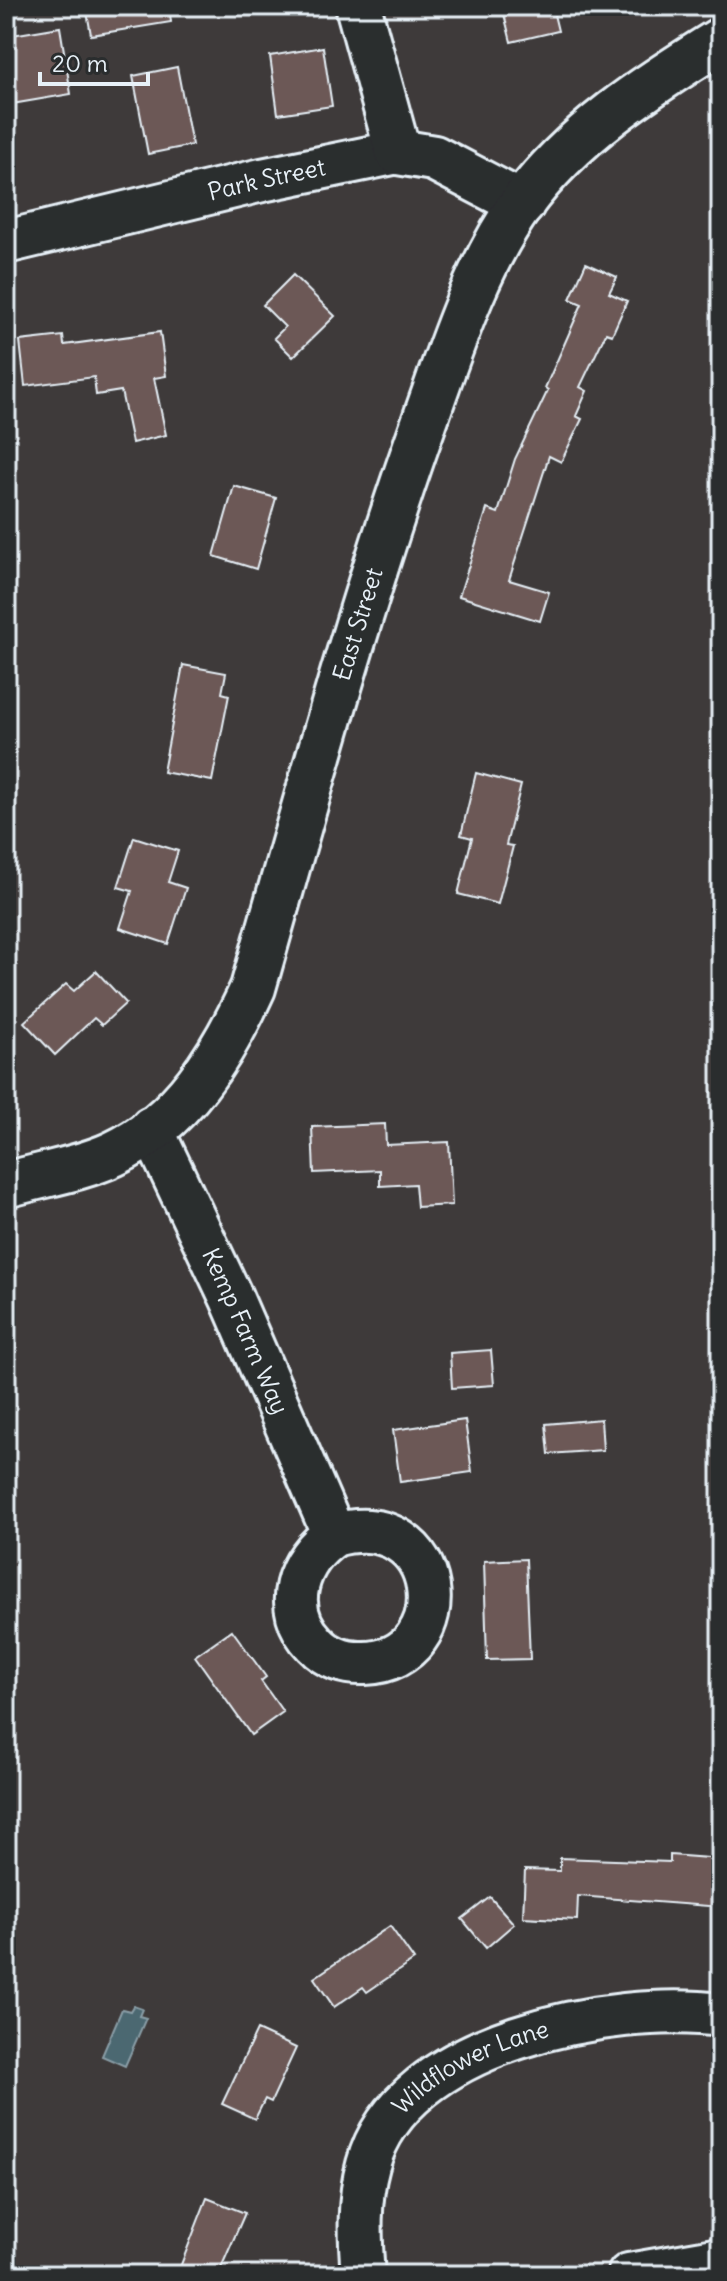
<svg xmlns="http://www.w3.org/2000/svg" width="727" height="2281" font-family="Delius,sans-serif">
	<style>
		.water { fill: #4c6771; stroke: #8a9ea7; stroke-width: 2 }
		.lines { fill: none; stroke-linecap: round; stroke-linejoin: round }
		.stream { stroke: #8a9ea7; stroke-width: 11 }
		.building { fill: #6c5957; stroke: #e8f1f8; stroke-width: 2 }
		.street-casing { stroke: #e8f1f8; stroke-width: 48 }
		.secondary-casing { stroke: #e8f1f8; stroke-width: 50 }
		.street { stroke: #2a2d2e; stroke-width: 42 }
		.secondary { stroke: #2a2d2e; stroke-width: 44 }
		.labels { text-anchor: middle; stroke-width: 6; stroke-linejoin: round; paint-order: stroke }
		.street-label { font-size: 24px; fill: #e8f1f8; stroke: #2a2d2e }
	</style>
	<rect width="100%" height="100%" fill="#3e3a3a"/>
	<filter id="ink" filterUnits="userSpaceOnUse"><feTurbulence type="fractalNoise" baseFrequency=".0125" numOctaves="2"/><feDisplacementMap in="SourceGraphic" scale="16" xChannelSelector="R" yChannelSelector="G"/><feConvolveMatrix kernelMatrix="1 2 1 2 8 2 1 2 1" color-interpolation-filters="sRGB"/></filter>
	<g filter="url(#ink)">
		<polygon class="water" points="133,2006 142,2009 139,2016 146,2018 125,2066 102,2056 122,2009 130,2011"/>
		<g class="lines">
			<polyline class="stream" points="6,1929 6,1930"/>
		</g>
		<g class="building">
			<polygon points="86,6 169,6 171,22 91,35"/>
			<polygon points="502,6 552,6 558,31 511,42"/>
			<polygon points="60,27 71,94 6,105 6,36"/>
			<polygon points="323,47 332,106 278,114 270,56"/>
			<polygon points="177,67 192,145 148,154 133,76"/>
			<polygon points="586,263 617,277 609,293 627,301 612,335 606,333 580,387 587,391 576,416 582,419 561,462 549,456 509,580 549,592 540,621 459,596 487,509 498,513 515,459 548,390 545,388 582,304 570,299"/>
			<polygon points="293,275 335,316 293,357 274,338 285,327 263,305"/>
			<polygon points="160,332 166,376 154,378 166,435 132,443 121,391 96,395 94,377 25,386 20,341 63,336 64,345"/>
			<polygon points="234,486 276,498 256,569 214,556"/>
			<polygon points="183,665 226,673 222,693 229,695 212,781 163,772"/>
			<polygon points="476,773 521,785 506,845 513,846 498,904 458,894 472,838 461,835"/>
			<polygon points="134,837 178,851 168,882 186,888 168,944 120,928 132,891 118,887"/>
			<polygon points="96,971 126,1003 102,1025 94,1018 55,1055 24,1022 66,984 74,991"/>
			<polygon points="385,1124 386,1145 449,1142 452,1205 417,1207 415,1184 380,1186 380,1170 314,1173 312,1127"/>
			<polygon points="491,1350 494,1385 452,1388 450,1353"/>
			<polygon points="601,1419 603,1450 549,1454 546,1424"/>
			<polygon points="465,1420 472,1472 400,1482 393,1430"/>
			<polygon points="526,1559 530,1659 487,1660 484,1561"/>
			<polygon points="232,1630 266,1677 261,1681 283,1712 251,1735 195,1656"/>
			<polygon points="670,1855 721,1859 721,1907 578,1896 577,1920 523,1917 525,1870 560,1871 560,1858 670,1862"/>
			<polygon points="490,1897 514,1924 486,1948 462,1919"/>
			<polygon points="390,1926 414,1960 367,1992 363,1987 334,2007 314,1978"/>
			<polygon points="257,2030 296,2048 271,2102 265,2099 255,2119 222,2104"/>
			<polygon points="207,2198 245,2213 218,2275 177,2275"/>
		</g>
		<g class="lines">
			<defs>
				<g id="street">
					<path id="s1" d="M6,242L262,180L398,152"/>
					<path id="s2" d="M151,1128L231,1297L334,1535C297,1560 280,1608 315,1644C328,1658 346,1664 365,1663C461,1660 447,1504 334,1535"/>
					<path id="s3" d="M363,2275C360,2239 358,2201 368,2165C401,2040 613,2001 721,2015"/>
					<polyline points="629,2275 721,2259"/>
				</g>
				<g id="secondary">
					<polyline points="358,6 398,152 434,158 522,204"/>
					<path id="s4" d="M6,1185C40,1175 80,1169 113,1154C182,1122 223,1054 253,988C307,798 359,606 425,420C451,347 476,267 521,204C573,133 647,86 721,40"/>
				</g>
			</defs>
			<use href="#street" class="street-casing"/>
			<use href="#secondary" class="secondary-casing"/>
			<use href="#street" class="street"/>
			<use href="#secondary" class="secondary"/>
		</g>
	</g>
	<g class="labels">
		<g class="street-label">
			<text dy="8" stroke="none"><textPath href="#s1" startOffset="268">Park Street</textPath></text>
			<text dy="8" stroke="none"><textPath href="#s4" startOffset="712">East Street</textPath></text>
			<text dy="8" stroke="none"><textPath href="#s2" startOffset="224">Kemp Farm Way</textPath></text>
			<text dy="8" stroke="none"><textPath href="#s3" startOffset="260">Wildflower Lane</textPath></text>
		</g>
	</g>
	<rect width="727" height="2281" fill="none" stroke="#2a2d2e" stroke-width="32"/>
	<rect x="16" y="16" width="695" height="2249" fill="none" stroke="#e8f1f8" stroke-width="3" filter="url(#ink)"/>
	<path d="M40 72v12h108v-12" fill="none" stroke="#e8f1f8" stroke-width="4"/>
	<text x="52" y="72" font-size="24" fill="#e8f1f8" stroke="#2a2d2e" stroke-width="6" paint-order="stroke">20 m</text>
</svg>
